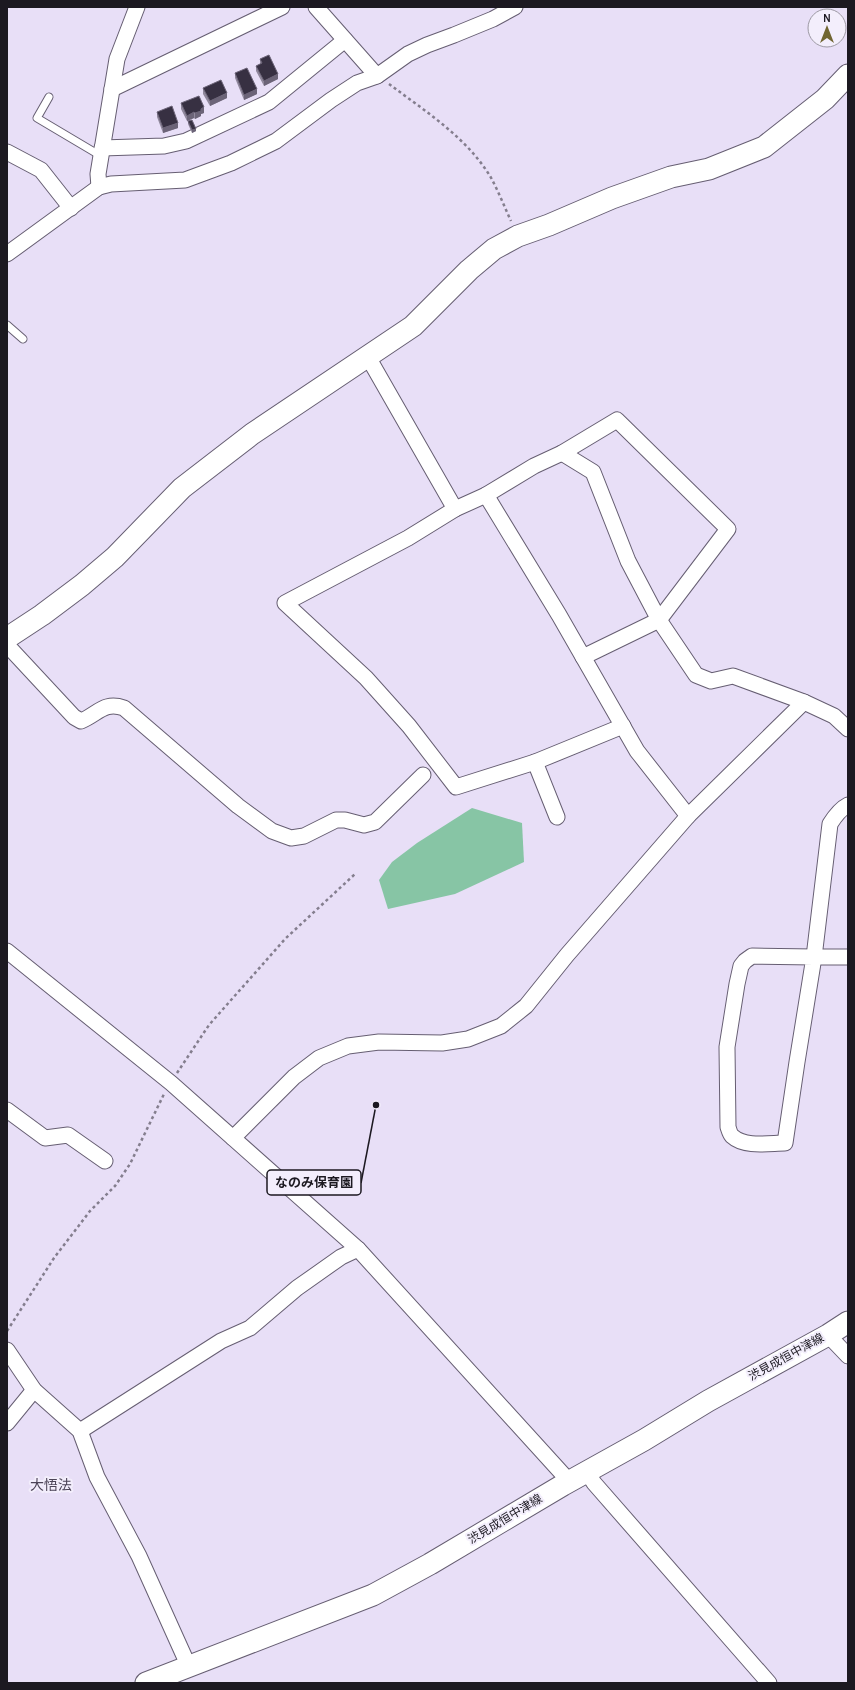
<svg xmlns="http://www.w3.org/2000/svg" width="855" height="1690" font-family="Karla,'Noto Sans JP',sans-serif">
	<style>
		.green { fill: #87c5a5 }
		.lines { fill: none; stroke-linecap: round; stroke-linejoin: round }
		.lane-casing { stroke: #665e72; stroke-width: 9 }
		.street-casing { stroke: #665e72; stroke-width: 17 }
		.secondary-casing { stroke: #665e72; stroke-width: 23 }
		.path { stroke: #847e8e; stroke-width: 2.5; stroke-dasharray: 3 3; stroke-linecap: butt }
		.lane { stroke: #fff; stroke-width: 7 }
		.street { stroke: #fff; stroke-width: 15 }
		.secondary { stroke: #fff; stroke-width: 21 }
		.wall { fill: #90889c }
		.shaded-wall { fill: #6c6478 }
		.building { fill: #373042; stroke: #6c6478 }
		.labels { text-anchor: middle; stroke-width: 4; stroke-linejoin: round; paint-order: stroke }
		.street-label { font-size: 12px; fill: #1c1921; stroke: #f3eefc }
		.quarter-label { font-size: 14px; fill: #4c4457; stroke: #f3eefc }
		.leader { fill: none; stroke: #1c1921; stroke-width: 1.5 }
		.callout-dot { fill: #1c1921; stroke: #f3eefc; stroke-width: 1.5 }
		.callout { fill: #f3eefc; stroke: #1c1921; stroke-width: 1.5 }
		.callout-label { font-size: 13px; text-anchor: middle; font-weight: bold; fill: #1c1921 }
	</style>
	<rect width="100%" height="100%" fill="#e8dff7"/>
	<polygon class="green" points="472,808 522,823 524,862 455,894 388,909 379,880 392,862 417,843"/>
	<g class="lines">
		<defs>
			<g id="lane">
				<polyline points="49,97 37,118 101,156"/>
				<polyline points="7,325 23,339"/>
			</g>
			<g id="street">
				<polyline points="316,7 377,76"/>
				<polyline points="112,89 282,7"/>
				<polyline points="102,148 164,146 186,141 269,102 345,40"/>
				<polyline points="7,152 41,170 71,208"/>
				<polyline points="99,187 98,174 117,59 137,7"/>
				<polyline points="7,254 99,187 111,184 185,180 231,163 276,141 331,100 357,83 377,76 408,54 427,45 454,35 493,19 515,7"/>
				<polyline points="368,357 455,509"/>
				<polyline points="562,453 593,472 628,561 659,620 696,675 711,681 733,676 804,702 834,716 848,729"/>
				<polyline points="486,495 559,615 637,751 688,816"/>
				<path d="M7,645L74,717L81,721C98,714 104,701 124,708L238,806L272,831L291,838L304,836L336,820H345L364,825L375,822L423,775"/>
				<polyline points="583,657 659,620 728,529 617,420 562,453 534,466 486,495 455,509 408,538 285,603 366,678 409,726 456,787 535,762 623,726"/>
				<polyline points="535,762 557,817"/>
				<path d="M848,805C840,809 835,816 830,824L814,957H848"/>
				<polyline points="7,951 171,1083 358,1249 569,1481"/>
				<path d="M752,956L814,957L797,1062L785,1143C770,1143 745,1148 732,1136C730,1134 729,1130 728,1127L727,1047L737,984L741,966L745,961Z"/>
				<polyline points="7,1110 45,1138 68,1135 105,1161"/>
				<polyline points="233,1138 294,1077 319,1058 348,1046 379,1042 442,1043 468,1039 501,1026 526,1006 567,955 688,816 804,702"/>
				<polyline points="828,1335 848,1356"/>
				<polyline points="7,1350 34,1390 80,1431 97,1477 139,1556 189,1667"/>
				<polyline points="7,1423 34,1390"/>
				<polyline points="80,1431 221,1341 250,1328 297,1288 341,1257 358,1249"/>
				<polyline points="587,1472 594,1483 769,1683"/>
			</g>
			<g id="secondary">
				<polyline points="7,638 42,615 82,585 115,557 182,488 252,434 413,326 469,270 494,249 518,236 549,225 612,198 671,177 709,169 764,147 825,99 848,75"/>
				<polyline points="146,1683 373,1595 430,1564 563,1485 644,1440 708,1401 828,1335 848,1322"/>
			</g>
		</defs>
		<use href="#lane" class="lane-casing"/>
		<use href="#street" class="street-casing"/>
		<use href="#secondary" class="secondary-casing"/>
		<g class="path">
			<path d="M389,84C425,111 466,137 490,176C498,190 504,206 511,221"/>
			<polyline points="177,1073 209,1025 285,939 355,874"/>
			<polyline points="7,1331 54,1258 90,1211 115,1186 130,1164 164,1094"/>
		</g>
		<use href="#lane" class="lane"/>
		<use href="#street" class="street"/>
		<use href="#secondary" class="secondary"/>
	</g>
	<g class="wall">
		<polygon points="260,59 278,79 264,86 256,71 256,66 260,64"/>
		<polygon points="235,73 257,94 244,100 235,78"/>
		<polygon points="203,88 227,98 210,106 203,94"/>
		<polygon points="181,103 204,113 201,114 201,116 195,119 194,118 187,121 181,109"/>
		<polygon points="157,112 178,128 163,133 157,117"/>
		<polygon points="188,121 196,131 192,133 188,124"/>
	</g>
	<g class="shaded-wall">
		<polygon points="278,74 278,79 264,86 264,81"/>
		<polygon points="257,89 257,94 244,100 244,95"/>
		<polygon points="227,93 227,98 210,106 210,101"/>
		<polygon points="204,107 204,113 201,114 201,116 195,119 195,113"/>
		<polygon points="194,112 194,118 187,121 187,116"/>
		<polygon points="178,123 178,128 163,133 163,128"/>
		<polygon points="196,129 196,131 192,133 192,130"/>
	</g>
	<g class="building">
		<polygon points="269,55 278,74 264,81 256,66 262,63 260,59"/>
		<polygon points="247,68 257,89 244,95 235,73"/>
		<polygon points="221,80 227,93 210,101 203,88"/>
		<polygon points="199,96 204,107 201,109 201,111 195,113 194,112 187,116 181,103"/>
		<polygon points="172,106 178,123 163,128 157,112"/>
		<polygon points="192,120 196,129 192,130 188,121"/>
	</g>
	<g class="labels">
		<g class="street-label">
			<text transform="translate(786 1357) rotate(-29)" y="4">渋見成恒中津線</text>
			<text transform="translate(505 1519) rotate(-31)" y="4">渋見成恒中津線</text>
		</g>
		<g class="quarter-label">
			<text x="51" y="1490">大悟法</text>
		</g>
	</g>
	<path class="leader" d="M376 1105L361 1183"/>
	<circle class="callout-dot" cx="376" cy="1105" r="4"/>
	<rect class="callout" x="267" y="1170" width="94" height="25" rx="4"/>
	<g class="callout-label">
		<text x="314" y="1187">なのみ保育園</text>
	</g>
	<rect width="855" height="1690" fill="none" stroke="#1c1921" stroke-width="16"/>
	<g transform="translate(827 28)"><circle r="19" fill="#f3eefc" stroke="#9d99a4"/>
	<path d="M0-3L7 15L0 10L-7 15Z" fill="#706532"/>
	<text y="-6" font-size="11" font-weight="bold" text-anchor="middle" fill="#1c1921">N</text>
	</g>
</svg>
